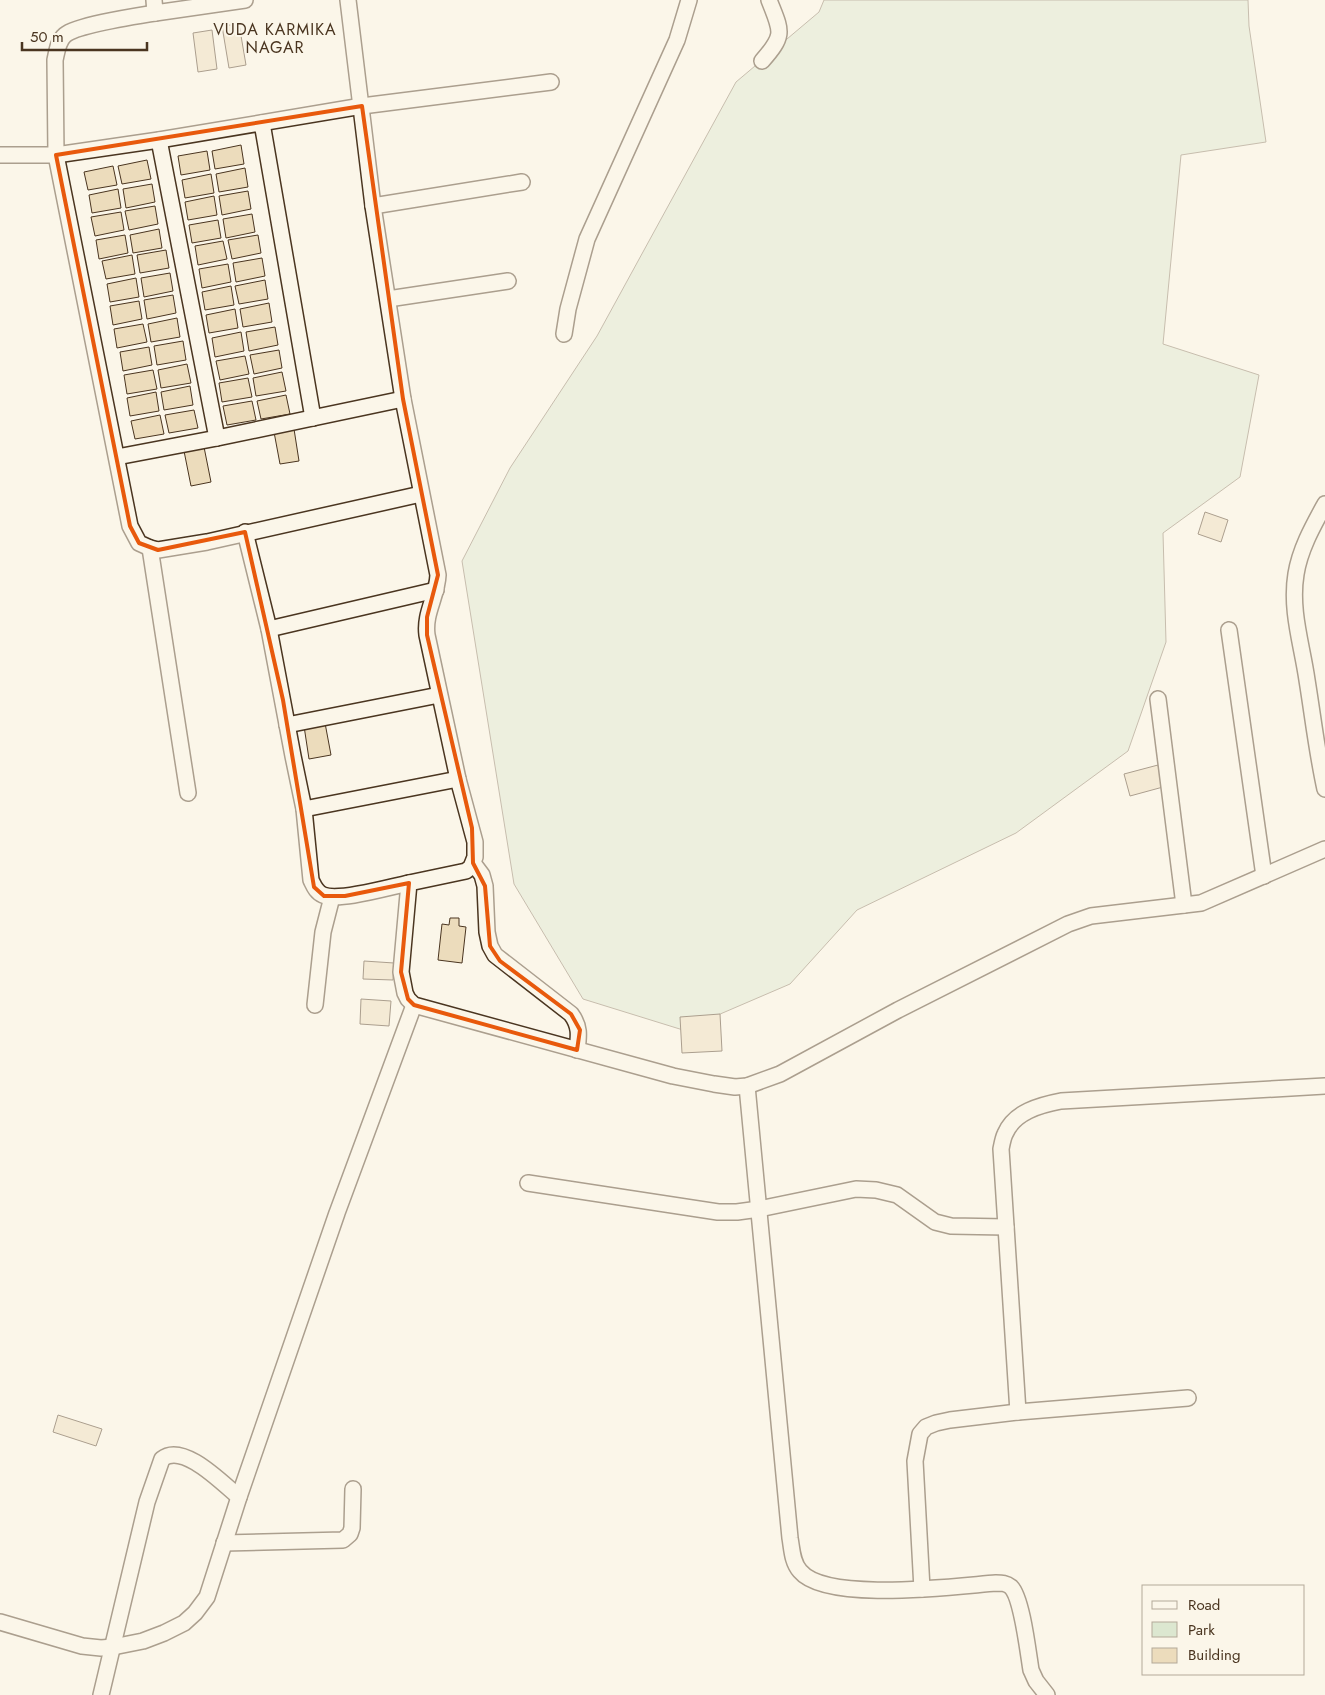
<svg xmlns="http://www.w3.org/2000/svg" width="1325" height="1695" font-family="Jost,sans-serif">
	<style>
		.green { fill: #dce7d0; stroke: #887966 }
		.building { fill: #ecdcbc; stroke: #4a3520 }
		.lines { fill: none; stroke-linecap: round; stroke-linejoin: round }
		.street-casing { stroke: #4a3520; stroke-width: 18 }
		.street { stroke: #fbf6e9; stroke-width: 15 }
		.marked { fill: none; stroke: #e8590c; stroke-width: 4; stroke-linejoin: round }
		.labels { text-anchor: middle; stroke-width: 4; stroke-linejoin: round; paint-order: stroke }
		.neighbourhood-label { font-size: 16px; letter-spacing: 1px; fill: #4a3520; stroke: #fbf6e9 }
	</style>
	<rect width="100%" height="100%" fill="#fbf6e9"/>
	<polygon class="green" points="824,0 1248,0 1249,26 1266,142 1181,155 1163,344 1259,375 1240,477 1163,533 1166,642 1128,751 1016,833 857,910 790,984 683,1030 583,999 514,884 462,561 510,468 597,336 736,82 819,12"/>
	<g class="building">
		<polygon points="239,24 246,65 229,68 222,26"/>
		<polygon points="212,30 217,69 198,72 193,33"/>
		<polygon points="241,145 244,164 215,169 212,151"/>
		<polygon points="207,151 210,170 181,175 178,156"/>
		<polygon points="147,160 151,179 122,184 118,166"/>
		<polygon points="113,166 117,185 88,190 84,172"/>
		<polygon points="245,168 248,187 219,192 216,174"/>
		<polygon points="211,174 214,193 185,198 182,180"/>
		<polygon points="152,184 155,202 126,208 123,189"/>
		<polygon points="118,189 121,208 92,213 89,195"/>
		<polygon points="248,191 251,209 222,215 219,196"/>
		<polygon points="214,196 217,215 188,220 185,202"/>
		<polygon points="155,206 158,224 129,230 125,211"/>
		<polygon points="121,212 124,230 95,236 91,217"/>
		<polygon points="252,214 255,232 226,238 223,219"/>
		<polygon points="218,220 221,238 192,243 189,225"/>
		<polygon points="159,229 162,248 133,253 130,235"/>
		<polygon points="125,235 128,253 99,259 96,240"/>
		<polygon points="258,235 261,253 232,259 228,240"/>
		<polygon points="223,241 227,259 198,265 195,246"/>
		<polygon points="166,250 169,268 140,273 137,255"/>
		<polygon points="132,255 135,274 106,279 102,261"/>
		<polygon points="262,258 265,276 236,282 233,263"/>
		<polygon points="228,264 231,282 202,288 199,269"/>
		<polygon points="170,273 173,291 144,297 141,278"/>
		<polygon points="136,278 139,297 110,302 107,284"/>
		<polygon points="265,280 268,299 239,304 235,286"/>
		<polygon points="231,286 234,305 205,310 202,292"/>
		<polygon points="173,295 176,313 147,319 144,300"/>
		<polygon points="139,301 142,319 113,325 110,306"/>
		<polygon points="269,303 272,322 243,327 240,309"/>
		<polygon points="235,309 238,328 209,333 206,315"/>
		<polygon points="177,318 180,337 151,342 148,324"/>
		<polygon points="143,324 147,342 117,348 114,329"/>
		<polygon points="275,327 278,345 249,351 246,332"/>
		<polygon points="241,332 244,351 215,357 212,338"/>
		<polygon points="183,341 186,360 157,365 154,346"/>
		<polygon points="149,347 152,365 123,371 120,352"/>
		<polygon points="279,350 282,368 254,374 250,355"/>
		<polygon points="245,356 249,374 220,380 216,361"/>
		<polygon points="187,364 191,383 161,388 158,370"/>
		<polygon points="153,370 157,389 127,394 124,375"/>
		<polygon points="282,372 286,391 256,396 253,378"/>
		<polygon points="248,378 252,397 222,402 219,383"/>
		<polygon points="190,386 193,405 164,410 161,392"/>
		<polygon points="156,392 159,411 130,416 127,398"/>
		<polygon points="286,395 290,414 261,419 257,401"/>
		<polygon points="252,401 256,420 227,425 223,406"/>
		<polygon points="194,410 198,428 169,433 165,415"/>
		<polygon points="160,415 164,434 135,439 131,421"/>
		<polygon points="294,429 299,461 280,464 274,432"/>
		<polygon points="204,447 211,482 191,486 184,451"/>
		<polygon points="1205,512 1228,520 1221,542 1198,534"/>
		<polygon points="325,723 331,755 309,759 304,726"/>
		<polygon points="1158,765 1163,787 1130,796 1124,774"/>
		<polygon points="450,918 459,918 459,926 466,927 462,963 438,960 442,924 449,925"/>
		<polygon points="364,961 394,963 393,980 363,979"/>
		<polygon points="361,999 391,1001 389,1026 360,1024"/>
		<polygon points="720,1014 722,1051 682,1053 680,1017"/>
		<polygon points="58,1415 102,1429 96,1446 53,1432"/>
	</g>
	<g class="lines">
		<defs>
			<g id="street">
				<polyline points="154,0 155,13 245,0"/>
				<path d="M348,0L373,206L403,399L438,575C437,597 424,613 427,635L458,779L475,842V857L471,867L466,871L409,883L401,972L405,993L408,999L414,1005L673,1076L714,1084L735,1087L747,1086L780,1074L898,1010L1068,924L1091,916L1201,903L1325,849"/>
				<path d="M155,13C137,16 77,25 65,35C58,41 57,51 55,60L56,155L130,526L139,543L150,548L158,550L207,542L421,494"/>
				<path d="M762,61C786,34 781,31 769,0"/>
				<polyline points="262,123 313,418"/>
				<polyline points="0,155 56,155 159,140 362,106 551,82"/>
				<polyline points="373,206 522,182"/>
				<polyline points="388,299 508,281"/>
				<polyline points="564,334 568,309 587,239 677,40 689,0"/>
				<polyline points="217,438 403,399"/>
				<polyline points="117,457 217,438 159,140"/>
				<path d="M1325,504C1313,526 1300,549 1296,574C1290,610 1302,645 1307,680C1313,717 1317,753 1325,789"/>
				<path d="M245,532L269,629L293,756L304,809L311,880C314,886 316,892 323,895C339,902 389,887 409,883"/>
				<polyline points="150,548 188,793"/>
				<polyline points="269,629 436,590"/>
				<polyline points="1229,630 1264,876"/>
				<polyline points="1158,699 1184,905"/>
				<polyline points="287,725 439,695"/>
				<polyline points="304,809 458,779"/>
				<path d="M473,863L482,875L485,886L487,932L490,946L495,955L571,1014C580,1026 579,1035 577,1050"/>
				<polyline points="315,1005 323,932 332,897"/>
				<path d="M747,1086L790,1538C792,1549 792,1562 800,1571C826,1603 956,1586 996,1583C1002,1583 1006,1583 1011,1587C1022,1598 1028,1652 1031,1670L1036,1681L1047,1695"/>
				<polyline points="528,1183 718,1212 737,1212 759,1209 856,1189 876,1190 897,1195 935,1222 951,1226 1006,1227"/>
				<path d="M1018,1412L1001,1149C1002,1144 1003,1138 1005,1134C1014,1112 1040,1105 1061,1101L1325,1086"/>
				<polyline points="224,1543 343,1540 350,1534 352,1528 353,1489"/>
				<polyline points="922,1589 915,1461 920,1434 926,1427 936,1423 950,1420 1018,1412 1188,1398"/>
				<polyline points="0,1622 82,1646 101,1648 113,1647 143,1641 164,1633 184,1623 195,1613 207,1597 239,1497 337,1213 414,1005"/>
				<path d="M101,1695L147,1502L162,1459C183,1442 222,1483 239,1497"/>
			</g>
		</defs>
		<use href="#street" class="street-casing"/>
		<use href="#street" class="street"/>
	</g>
	<path d="M0 0H1325V1695H0ZM362,106L403,399L438,575L427,617V635L472,828L473,863L485,886L490,946L500,961L571,1014L580,1030L577,1050L414,1005L408,999L401,972L409,883L345,896H324L314,887L283,700L245,532L158,550L139,543L130,526L56,155Z" fill="#fbf6e9" fill-opacity=".55" fill-rule="evenodd"/>
	<path class="marked" d="M362,106L403,399L438,575L427,617V635L472,828L473,863L485,886L490,946L500,961L571,1014L580,1030L577,1050L414,1005L408,999L401,972L409,883L345,896H324L314,887L283,700L245,532L158,550L139,543L130,526L56,155Z"/>
	<g class="labels">
		<g class="neighbourhood-label">
			<text x="275" y="35">VUDA KARMIKA<tspan x="275" dy="18">NAGAR</tspan></text>
		</g>
	</g>
	<rect x="1142" y="1585" width="162" height="90" fill="#fbf6e9" stroke="#b4a999"/>
	<rect x="1152" y="1601" width="25" height="8" fill="#fbf6e9" stroke="#b4a999"/>
	<text x="1188" y="1610" font-size="15" fill="#4a3520">Road</text>
	<rect x="1152" y="1622" width="25" height="15" fill="#dce7d0" stroke="#b4a999"/>
	<text x="1188" y="1635" font-size="15" fill="#4a3520">Park</text>
	<rect x="1152" y="1648" width="25" height="15" fill="#ecdcbc" stroke="#b4a999"/>
	<text x="1188" y="1660" font-size="15" fill="#4a3520">Building</text>
	<path d="M22 42v8h125v-8" fill="none" stroke="#4a3520" stroke-width="2.5"/>
	<text x="30" y="42" font-size="15" fill="#4a3520" stroke="#fbf6e9" stroke-width="4" paint-order="stroke">50 m</text>
</svg>
